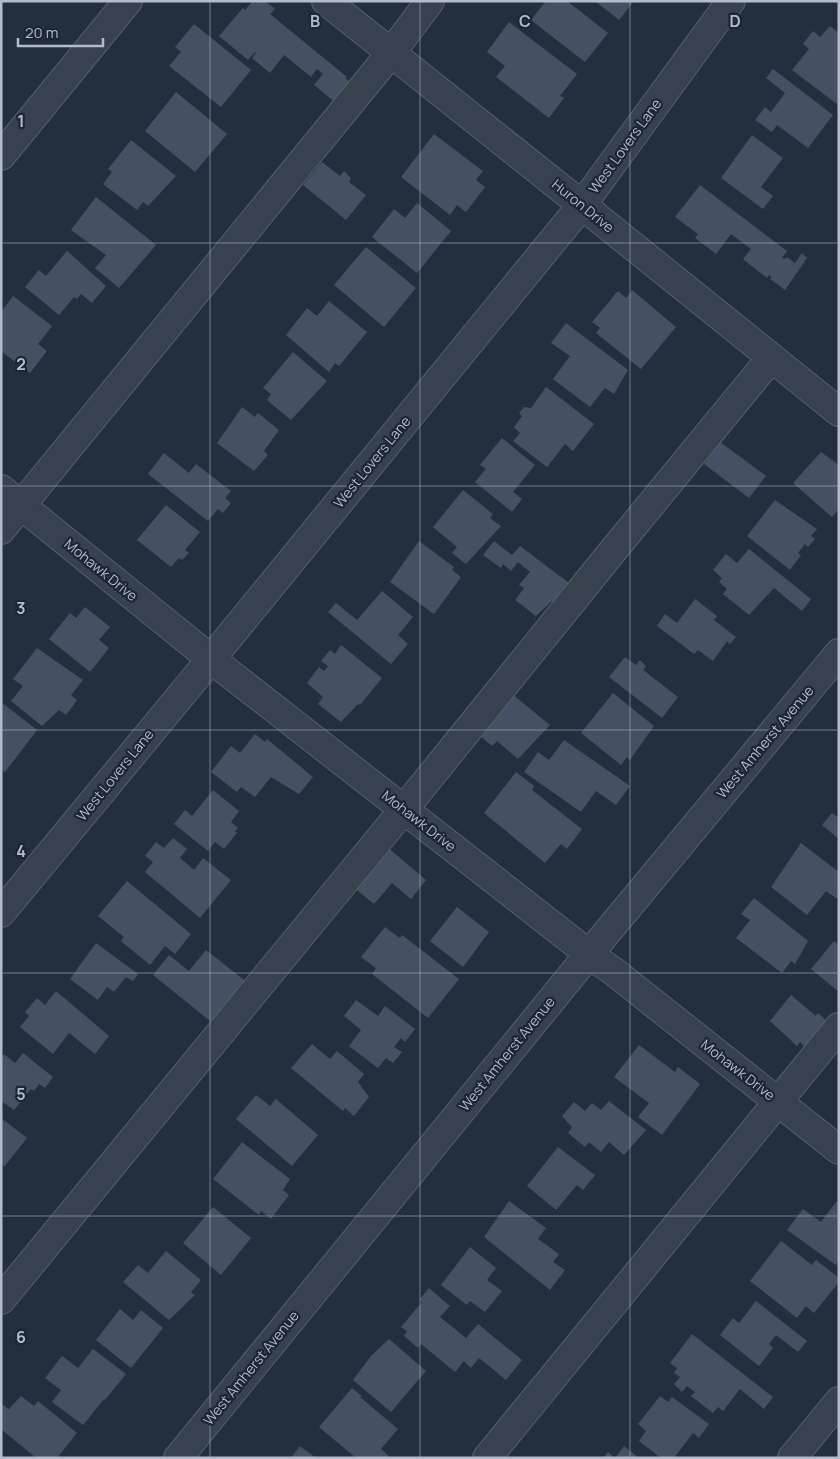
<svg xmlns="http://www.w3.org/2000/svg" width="840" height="1459" font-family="Manrope,sans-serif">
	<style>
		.building { fill: #455162 }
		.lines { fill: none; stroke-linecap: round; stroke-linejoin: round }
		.minor-casing { stroke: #565f6c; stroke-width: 30 }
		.minor { stroke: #38414e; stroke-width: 28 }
		.grid { fill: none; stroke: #b4bcc9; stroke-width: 1; stroke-opacity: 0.55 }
		.labels { text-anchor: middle; stroke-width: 4.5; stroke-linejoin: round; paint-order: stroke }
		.street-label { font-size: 14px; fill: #b4bcc9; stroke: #1d2633 }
		.grid-label { font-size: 16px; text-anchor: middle; font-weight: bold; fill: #b4bcc9; stroke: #1d2633; stroke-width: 4.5; stroke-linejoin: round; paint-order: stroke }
	</style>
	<rect width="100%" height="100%" fill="#242f3e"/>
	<g class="building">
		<polygon points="253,1 265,1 275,9 270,14 347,77 345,78 352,84 336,103 314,85 323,74 317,69 311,77 284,55 270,73 252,58 256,53 255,52 248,60 219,36 243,8 245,10"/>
		<polygon points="546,1 567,1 608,33 585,62 531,20"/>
		<polygon points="595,1 634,1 619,20"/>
		<polygon points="509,22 577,74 560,96 564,98 549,118 496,77 505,66 487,52"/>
		<polygon points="194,24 251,70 221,107 169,66 181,52 175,47"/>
		<polygon points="830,26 839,33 839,102 837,104 792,70 809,49 803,44 813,31 820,37"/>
		<polygon points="773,69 833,115 808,148 777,125 772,132 755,120 765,107 771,112 785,93 766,78"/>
		<polygon points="176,92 227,134 195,172 145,131"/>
		<polygon points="434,134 483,171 476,180 485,187 466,212 457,205 450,215 401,177"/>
		<polygon points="752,135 783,158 761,187 773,196 763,209 721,178"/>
		<polygon points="131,140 176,176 148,206 143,202 137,210 103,184 112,172 108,169"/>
		<polygon points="322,162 340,176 344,171 351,178 349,182 366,195 346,220 303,185"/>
		<polygon points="700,185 787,251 782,258 785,259 787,257 795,263 802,253 807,258 785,290 770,279 772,277 769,275 767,278 743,259 751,249 731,234 716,254 695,238 698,234 675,217"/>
		<polygon points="96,197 156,245 119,288 95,268 106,255 71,230"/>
		<polygon points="417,203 451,231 417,273 372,237 394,209 405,218"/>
		<polygon points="366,247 416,288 384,327 334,285"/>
		<polygon points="67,251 106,286 92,303 81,294 77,299 74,297 59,315 25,287 39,270 46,276"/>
		<polygon points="632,290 676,327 641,369 596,333 600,328 592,322 618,291 626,298"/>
		<polygon points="13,296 52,326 38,344 47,351 30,373 1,351 1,312"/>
		<polygon points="329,301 367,332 339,366 335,363 329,372 286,335 307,308 317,316"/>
		<polygon points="566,323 628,370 614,394 605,388 590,407 553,379 570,356 551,343"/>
		<polygon points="293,352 327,381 291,420 267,400 271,394 263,388"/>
		<polygon points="546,387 594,424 573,451 565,444 547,467 513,441 520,433 514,427 522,416 519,413 524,407 531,408"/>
		<polygon points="242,407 255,417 258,413 279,430 264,451 268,455 254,471 217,443"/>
		<polygon points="502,438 535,465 513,492 522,499 512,512 475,482 486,469 480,465"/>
		<polygon points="720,442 766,476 749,498 704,464"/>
		<polygon points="821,452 839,465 839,509 832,517 793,483"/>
		<polygon points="164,453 189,473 196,464 231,491 225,498 231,503 223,513 218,509 208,521 148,474"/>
		<polygon points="463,490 493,514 490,518 501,526 466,564 452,553 457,547 433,527"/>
		<polygon points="775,500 817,529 811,536 815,539 808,547 805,544 798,553 801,555 790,570 747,536"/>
		<polygon points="166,505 200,532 185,550 189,553 182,560 179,558 171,567 137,540"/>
		<polygon points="419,541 454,567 452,570 461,577 434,614 390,582"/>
		<polygon points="494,541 512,555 520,546 569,583 563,591 567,594 557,606 552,601 536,616 515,600 524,588 519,585 530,572 518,562 511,571 503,564 501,568 483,555"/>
		<polygon points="749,549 811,599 802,611 774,588 749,615 723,594 727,589 719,582 722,578 713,570 726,554 737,563"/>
		<polygon points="382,591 413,617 398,635 408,644 391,664 328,612 336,603 357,620"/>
		<polygon points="695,599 717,616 714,620 736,637 730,644 727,641 713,661 698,650 694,654 657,626 665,614 677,623"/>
		<polygon points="85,607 110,627 99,640 109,648 90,672 49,639 70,613 76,618"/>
		<polygon points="341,645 382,678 360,705 358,704 341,722 318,704 323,697 307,683 319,667 324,671 328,666 321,661 330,650 335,654"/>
		<polygon points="37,648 83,680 71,695 77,700 66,715 59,710 42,726 11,701 23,686 13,679"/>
		<polygon points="625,657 636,665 640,660 646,666 643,670 678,697 662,718 609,677"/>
		<polygon points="613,693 654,726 630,760 627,757 621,765 581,733"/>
		<polygon points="512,694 550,725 518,759 497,741 492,746 479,735"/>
		<polygon points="1,702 37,730 5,772 1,769"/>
		<polygon points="255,734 265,742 267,739 313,777 299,794 271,777 255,797 241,787 237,792 211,772 231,746 240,753"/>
		<polygon points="564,740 630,786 616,805 596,791 581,812 524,772 538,752 549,760"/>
		<polygon points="516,772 534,786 532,790 582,829 567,849 561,844 545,863 484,813"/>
		<polygon points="213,790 239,811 231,822 238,828 235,831 237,833 224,849 215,842 208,851 174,824 185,810 192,816"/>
		<polygon points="832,813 839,818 839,839 822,825"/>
		<polygon points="173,838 187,849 180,858 194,870 203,858 231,880 200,918 145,872 153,862 145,856 156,842 164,848"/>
		<polygon points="801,843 839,872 839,900 826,891 807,915 771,887"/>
		<polygon points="387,847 426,880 411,899 392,883 374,904 353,887"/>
		<polygon points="127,881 191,934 175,954 165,946 150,965 121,941 124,937 98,916"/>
		<polygon points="754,898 808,941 795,964 791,961 782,973 736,938 750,920 741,914"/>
		<polygon points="457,907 489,932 463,967 430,941"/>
		<polygon points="385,927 400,938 402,935 459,979 428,1018 372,974 376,968 361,957"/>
		<polygon points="834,941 839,945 839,992 811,969"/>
		<polygon points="96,943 138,974 133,981 126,977 114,992 107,987 98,1000 70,979"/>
		<polygon points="206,950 248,983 215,1025 153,975 169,955 189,971"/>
		<polygon points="56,991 109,1036 95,1054 69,1033 53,1054 20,1027 29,1016 25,1012 37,998 45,1005"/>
		<polygon points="791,995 816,1016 818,1013 829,1023 807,1049 800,1042 797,1046 770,1021"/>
		<polygon points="356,1000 378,1016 385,1006 415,1029 405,1042 401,1038 394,1047 402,1052 393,1063 386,1058 378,1068 349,1046 361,1030 344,1016"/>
		<polygon points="312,1044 330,1059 337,1051 364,1074 358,1082 369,1097 354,1116 345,1108 343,1111 291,1068"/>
		<polygon points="639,1045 675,1072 678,1067 700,1084 662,1135 638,1117 649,1103 614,1077"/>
		<polygon points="23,1053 53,1077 45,1088 39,1084 34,1091 31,1089 14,1110 1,1101 1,1058 4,1054 15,1063"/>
		<polygon points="256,1095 270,1106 276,1099 318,1135 292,1166 236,1119"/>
		<polygon points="609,1101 646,1130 624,1155 609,1142 601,1152 589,1142 585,1147 568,1133 572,1127 562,1116 574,1102 585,1111 592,1103 601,1110"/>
		<polygon points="1,1118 27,1138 4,1167 1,1164"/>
		<polygon points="242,1142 290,1179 283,1190 289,1195 271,1219 261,1211 259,1215 213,1179"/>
		<polygon points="558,1147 595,1175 583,1190 577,1185 556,1210 527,1186"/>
		<polygon points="509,1201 546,1228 538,1239 559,1254 553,1262 565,1270 550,1290 484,1237"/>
		<polygon points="837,1201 839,1202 839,1260 836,1265 787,1230 803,1209 821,1222"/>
		<polygon points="213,1207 251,1238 221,1275 183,1243"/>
		<polygon points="781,1241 812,1265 816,1260 839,1278 839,1282 814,1313 806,1306 797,1318 750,1281"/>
		<polygon points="470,1247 496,1268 487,1280 502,1291 485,1312 470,1301 467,1305 441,1285"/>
		<polygon points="166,1251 201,1280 191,1292 195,1295 169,1320 123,1282 138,1265 148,1273"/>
		<polygon points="429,1288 450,1306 440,1317 466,1338 478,1324 522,1360 506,1380 479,1358 471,1368 464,1361 455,1372 421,1344 418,1348 404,1336 407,1331 401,1327 422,1302 419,1300"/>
		<polygon points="756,1301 807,1341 798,1352 776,1335 769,1344 773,1348 759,1366 720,1335 733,1318 739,1323"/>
		<polygon points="120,1309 133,1320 141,1310 163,1328 131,1368 96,1340"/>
		<polygon points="692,1334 773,1397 764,1409 740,1389 723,1411 718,1407 713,1413 691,1396 695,1392 687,1386 682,1392 674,1384 680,1377 674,1373 677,1368 670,1363"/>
		<polygon points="389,1339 426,1371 391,1412 353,1380 371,1356"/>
		<polygon points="93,1349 126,1374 105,1400 104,1399 83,1425 52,1402 61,1390 45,1378 62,1356 78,1368"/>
		<polygon points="352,1388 362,1396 360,1397 398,1429 381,1449 391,1458 356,1458 319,1427"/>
		<polygon points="21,1396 34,1406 38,1401 77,1433 57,1458 36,1458 1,1429 1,1404 9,1409"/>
		<polygon points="660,1396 668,1402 672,1397 709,1424 699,1438 693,1433 674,1458 661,1458 639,1441 646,1431 638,1424"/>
		<polygon points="300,1446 316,1458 291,1458"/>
		<polygon points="624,1446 639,1458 603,1458 608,1452 615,1458"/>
	</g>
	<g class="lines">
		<defs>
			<g id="minor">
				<polyline points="326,1 582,205 839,412"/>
				<polyline points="1,156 128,1"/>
				<polyline points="1,489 211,659 589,954 613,971 839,1150"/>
				<polyline points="1,530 391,53 430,1"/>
				<polyline points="1,913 211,659 582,205 731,1"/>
				<polyline points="1,1300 391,825 607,558 771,358"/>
				<polyline points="178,1458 589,954 839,653"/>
				<polyline points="487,1458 839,1027"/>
				<polyline points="792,1458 839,1401"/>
			</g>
		</defs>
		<use href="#minor" class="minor-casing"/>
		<use href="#minor" class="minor"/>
	</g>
	<path class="grid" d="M210,1V1458M420,1V1458M630,1V1458M1,243H839M1,486H839M1,730H839M1,973H839M1,1216H839"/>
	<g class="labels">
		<g class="street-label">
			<text transform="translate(625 146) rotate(-54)" y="5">West Lovers Lane</text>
			<text transform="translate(583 206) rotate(39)" y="5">Huron Drive</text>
			<text transform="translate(372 462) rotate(-51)" y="5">West Lovers Lane</text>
			<text transform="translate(101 570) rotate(39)" y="5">Mohawk Drive</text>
			<text transform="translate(765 742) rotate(-50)" y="5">West Amherst Avenue</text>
			<text transform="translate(115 775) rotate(-51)" y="5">West Lovers Lane</text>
			<text transform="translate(419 821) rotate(38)" y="5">Mohawk Drive</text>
			<text transform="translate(507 1054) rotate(-51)" y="5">West Amherst Avenue</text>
			<text transform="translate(738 1070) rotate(38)" y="5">Mohawk Drive</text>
			<text transform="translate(251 1368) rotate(-51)" y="5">West Amherst Avenue</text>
		</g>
	</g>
	<g class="grid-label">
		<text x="315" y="27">B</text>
		<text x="525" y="27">C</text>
		<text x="735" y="27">D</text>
		<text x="21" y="127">1</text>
		<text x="21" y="370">2</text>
		<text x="21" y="614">3</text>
		<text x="21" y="857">4</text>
		<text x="21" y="1100">5</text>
		<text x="21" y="1343">6</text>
	</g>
	<rect width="840" height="1459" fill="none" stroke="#b4bcc9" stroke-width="5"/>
	<path d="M18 38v8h85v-8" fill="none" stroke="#b4bcc9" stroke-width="2.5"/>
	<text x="25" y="38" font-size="15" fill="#b4bcc9" stroke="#1d2633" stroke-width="4" paint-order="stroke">20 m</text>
</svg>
